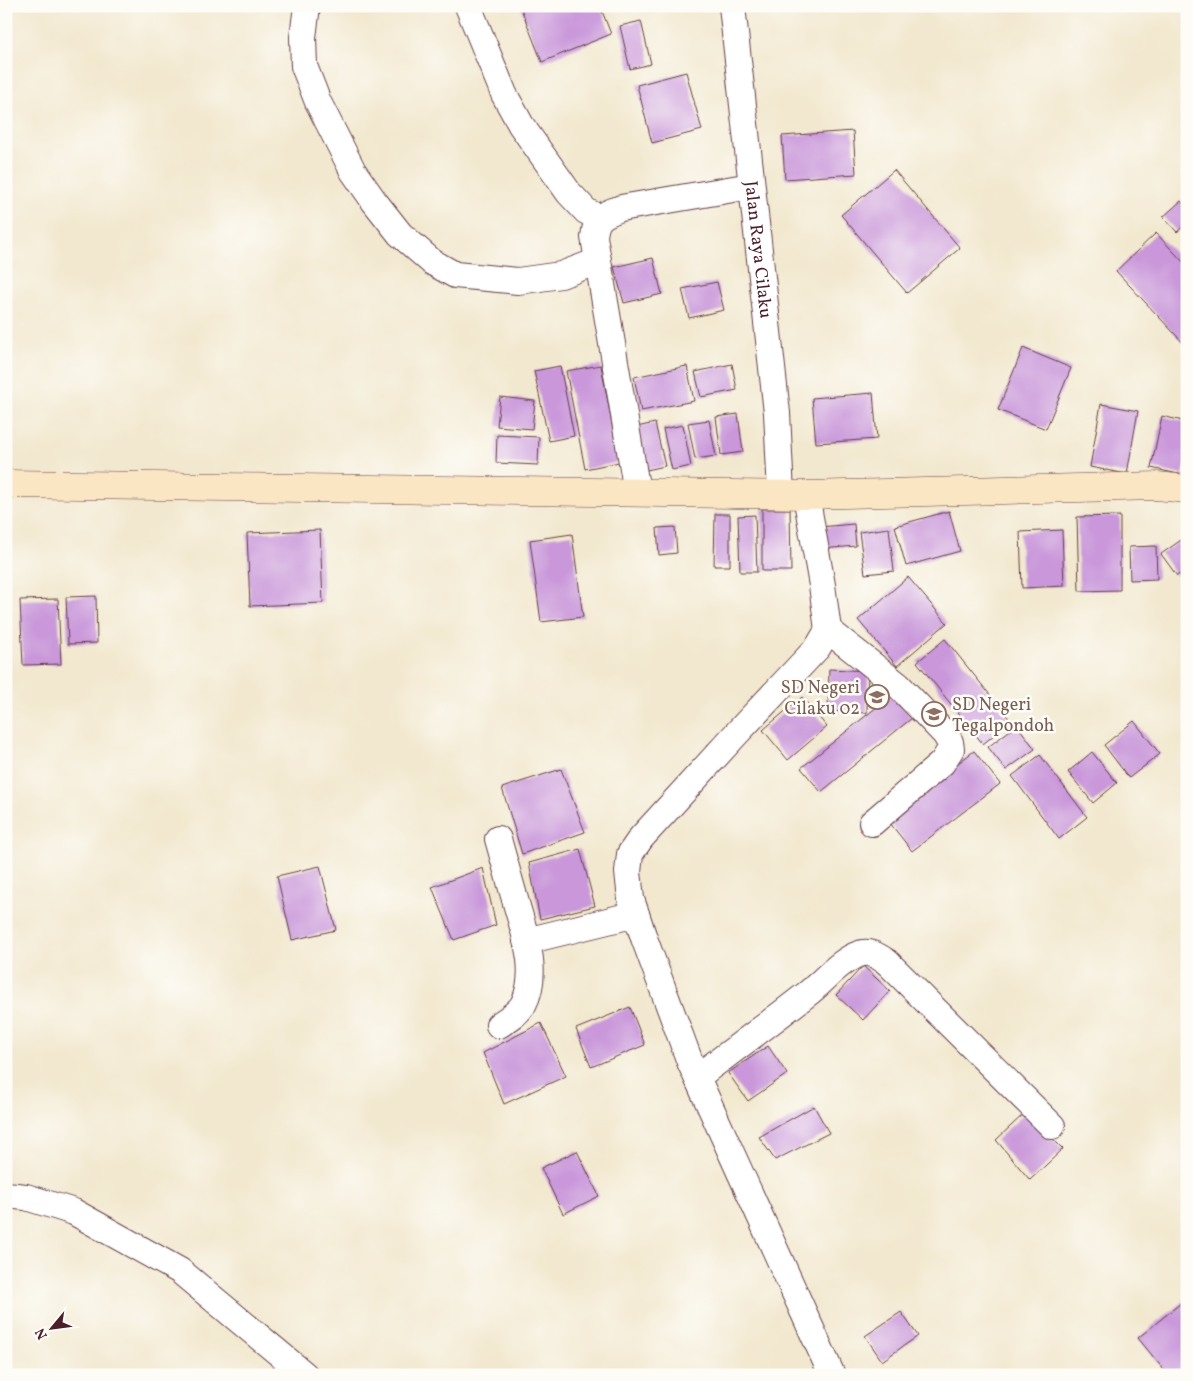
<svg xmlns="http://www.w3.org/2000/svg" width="1193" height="1381" font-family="Vollkorn,serif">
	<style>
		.building { fill: #c997da }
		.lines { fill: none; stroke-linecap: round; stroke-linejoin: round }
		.street-casing { stroke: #633d44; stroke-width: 28 }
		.secondary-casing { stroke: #633d44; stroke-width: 29 }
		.street { stroke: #fff; stroke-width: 26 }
		.secondary { stroke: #fbe6c4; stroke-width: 28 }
		.labels { text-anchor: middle; stroke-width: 5; stroke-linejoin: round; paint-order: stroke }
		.street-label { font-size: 18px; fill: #4a1f2b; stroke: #fdfcf7 }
		.education-label { font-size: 18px; fill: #785e54; stroke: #fdfcf7; text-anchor: end }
	</style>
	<rect width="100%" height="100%" fill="#fdfcf7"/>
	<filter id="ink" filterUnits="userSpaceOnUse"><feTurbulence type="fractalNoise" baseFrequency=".02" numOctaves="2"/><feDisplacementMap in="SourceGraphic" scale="10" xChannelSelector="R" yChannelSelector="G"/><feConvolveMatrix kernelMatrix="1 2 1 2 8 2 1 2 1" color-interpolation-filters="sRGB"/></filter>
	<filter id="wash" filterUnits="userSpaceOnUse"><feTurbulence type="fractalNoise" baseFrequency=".0096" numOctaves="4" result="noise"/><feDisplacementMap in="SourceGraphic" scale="20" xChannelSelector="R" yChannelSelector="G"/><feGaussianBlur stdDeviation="1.12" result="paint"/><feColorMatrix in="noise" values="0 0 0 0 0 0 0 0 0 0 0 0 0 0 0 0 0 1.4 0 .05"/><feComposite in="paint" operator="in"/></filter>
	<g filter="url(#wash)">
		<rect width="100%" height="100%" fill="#f2e8cf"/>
		<g id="blocks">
			<g class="building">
				<polygon points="520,6 600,6 611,34 542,62"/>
				<polygon points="641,21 651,64 630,69 620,26"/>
				<polygon points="686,72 702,130 652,143 637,85"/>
				<polygon points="853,131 856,174 785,179 782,136"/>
				<polygon points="894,170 960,248 907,293 841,215"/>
				<polygon points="1181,201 1187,208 1187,223 1177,232 1163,217"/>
				<polygon points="1156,233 1187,266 1187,347 1116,271"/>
				<polygon points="653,258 662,294 624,303 614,267"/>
				<polygon points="717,282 724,310 689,318 682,289"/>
				<polygon points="1023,348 1071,368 1046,429 998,410"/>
				<polygon points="732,364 737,390 701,397 695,372"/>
				<polygon points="601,365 619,462 585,469 566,371"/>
				<polygon points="560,366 574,436 549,441 534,371"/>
				<polygon points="687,366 694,401 641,411 634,377"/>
				<polygon points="873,393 877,439 816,443 812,398"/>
				<polygon points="500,397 535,401 532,429 497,426"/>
				<polygon points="1101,404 1138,411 1127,474 1090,467"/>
				<polygon points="738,414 743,452 721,455 716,417"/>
				<polygon points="1162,416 1187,422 1187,458 1183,475 1151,468"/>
				<polygon points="709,420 716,456 695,459 688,423"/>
				<polygon points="655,423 665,466 642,471 632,428"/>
				<polygon points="683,425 691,466 672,470 663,429"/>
				<polygon points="497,435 539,437 538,465 496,463"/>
				<polygon points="762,509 790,509 791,571 762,571"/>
				<polygon points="949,511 960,551 906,566 895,526"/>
				<polygon points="715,514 730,514 730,566 714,566"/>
				<polygon points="755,515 757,572 740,572 738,516"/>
				<polygon points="1120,516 1120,590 1079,591 1077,517"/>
				<polygon points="854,524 856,546 821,549 819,527"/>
				<polygon points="675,527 677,553 659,555 657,528"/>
				<polygon points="889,528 894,571 865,574 859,532"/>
				<polygon points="320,530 323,603 250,606 247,533"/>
				<polygon points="1062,530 1064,586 1022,588 1020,532"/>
				<polygon points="572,534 583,617 541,622 530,540"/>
				<polygon points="1187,536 1187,568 1177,576 1161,554"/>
				<polygon points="1156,546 1157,579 1130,580 1129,547"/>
				<polygon points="908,577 947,623 897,666 858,620"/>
				<polygon points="96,596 97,643 68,644 66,597"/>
				<polygon points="58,599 61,664 23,665 20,600"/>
				<polygon points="945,639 1011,721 983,744 917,662"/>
				<polygon points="829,669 868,671 867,713 828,711"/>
				<polygon points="893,694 912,718 821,792 801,768"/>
				<polygon points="802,697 827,727 788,760 763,730"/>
				<polygon points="1134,721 1160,754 1129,778 1104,745"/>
				<polygon points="1017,725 1035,749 1006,770 988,747"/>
				<polygon points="974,751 1000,784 912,851 886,818"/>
				<polygon points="1092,752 1117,783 1093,803 1068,772"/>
				<polygon points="1040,755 1087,817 1059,839 1012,776"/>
				<polygon points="561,769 585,832 522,854 502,788"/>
				<polygon points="580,849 595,906 540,919 529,863"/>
				<polygon points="320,866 336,930 292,940 277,876"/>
				<polygon points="483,868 496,925 454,940 432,887"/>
				<polygon points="863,966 890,991 863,1020 836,995"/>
				<polygon points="630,1007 645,1045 591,1067 576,1029"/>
				<polygon points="541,1023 566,1076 504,1104 483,1053"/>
				<polygon points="768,1046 787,1074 748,1101 728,1073"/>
				<polygon points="814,1106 829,1133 775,1160 759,1137"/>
				<polygon points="1026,1112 1063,1149 1030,1180 996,1140"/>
				<polygon points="577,1151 599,1196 563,1214 541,1168"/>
				<polygon points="1187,1298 1187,1375 1168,1375 1138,1338"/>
				<polygon points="901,1312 918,1336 882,1361 865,1336"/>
			</g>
		</g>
	</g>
	<g filter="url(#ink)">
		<use href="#blocks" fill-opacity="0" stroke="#633d44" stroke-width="1"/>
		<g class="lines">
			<defs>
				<g id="street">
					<polyline points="307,6 303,37 304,66 318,102 353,171 374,201 400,234 432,262 455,275 518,281 561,275 598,261"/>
					<polyline points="468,6 504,94 521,125 569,193 586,211 599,218"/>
					<path id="s1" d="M732,6L777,413L781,494"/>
					<path d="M637,492L594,237C596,216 603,215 621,208L751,186"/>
					<polyline points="806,495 822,585 828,630 818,647 737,733 641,838 630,854 628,872 631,899 644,938 690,1062 832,1375"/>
					<polyline points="828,630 898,685 945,734 950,742 951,749 942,763 872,823"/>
					<path d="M498,839C504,860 510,882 516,903C525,935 540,973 523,1005C517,1014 508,1019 499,1025"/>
					<polyline points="526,941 636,914"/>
					<path d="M697,1077C734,1050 771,1022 807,994C823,982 839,961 859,954C869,950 878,956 887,962L1052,1126"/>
					<polyline points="6,1195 26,1197 74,1212 180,1271 305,1375"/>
				</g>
				<polyline id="secondary" points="6,484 806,495 1157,486 1187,489"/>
			</defs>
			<use href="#street" class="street-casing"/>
			<use href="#secondary" class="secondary-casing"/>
			<use href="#street" class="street"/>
			<use href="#secondary" class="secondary"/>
		</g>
	</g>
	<defs>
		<symbol id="school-ring" viewBox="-11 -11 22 22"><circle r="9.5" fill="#fdfcf7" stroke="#8d6e63" stroke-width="1.5"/><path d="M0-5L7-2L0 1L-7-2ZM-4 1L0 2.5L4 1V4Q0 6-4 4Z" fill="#8d6e63"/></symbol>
	</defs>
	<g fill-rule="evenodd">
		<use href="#school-ring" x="863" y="683" width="28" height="28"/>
		<use href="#school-ring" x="920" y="700" width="28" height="28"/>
	</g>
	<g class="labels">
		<g class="street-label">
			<text dy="6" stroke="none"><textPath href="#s1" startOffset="245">Jalan Raya Cilaku</textPath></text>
		</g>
		<g class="education-label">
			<text x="860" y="693">SD Negeri<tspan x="860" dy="21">Cilaku 02</tspan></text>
			<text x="952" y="710" text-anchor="start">SD Negeri<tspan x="952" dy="21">Tegalpondoh</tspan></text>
		</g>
	</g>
	<rect width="1193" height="1381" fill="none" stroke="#fdfcf7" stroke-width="25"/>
	<g transform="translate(52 1328) rotate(241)" stroke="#fdfcf7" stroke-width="4" paint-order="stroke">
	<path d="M0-4L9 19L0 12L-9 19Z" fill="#4a1f2b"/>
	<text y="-8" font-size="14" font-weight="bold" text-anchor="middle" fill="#4a1f2b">N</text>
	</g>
</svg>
